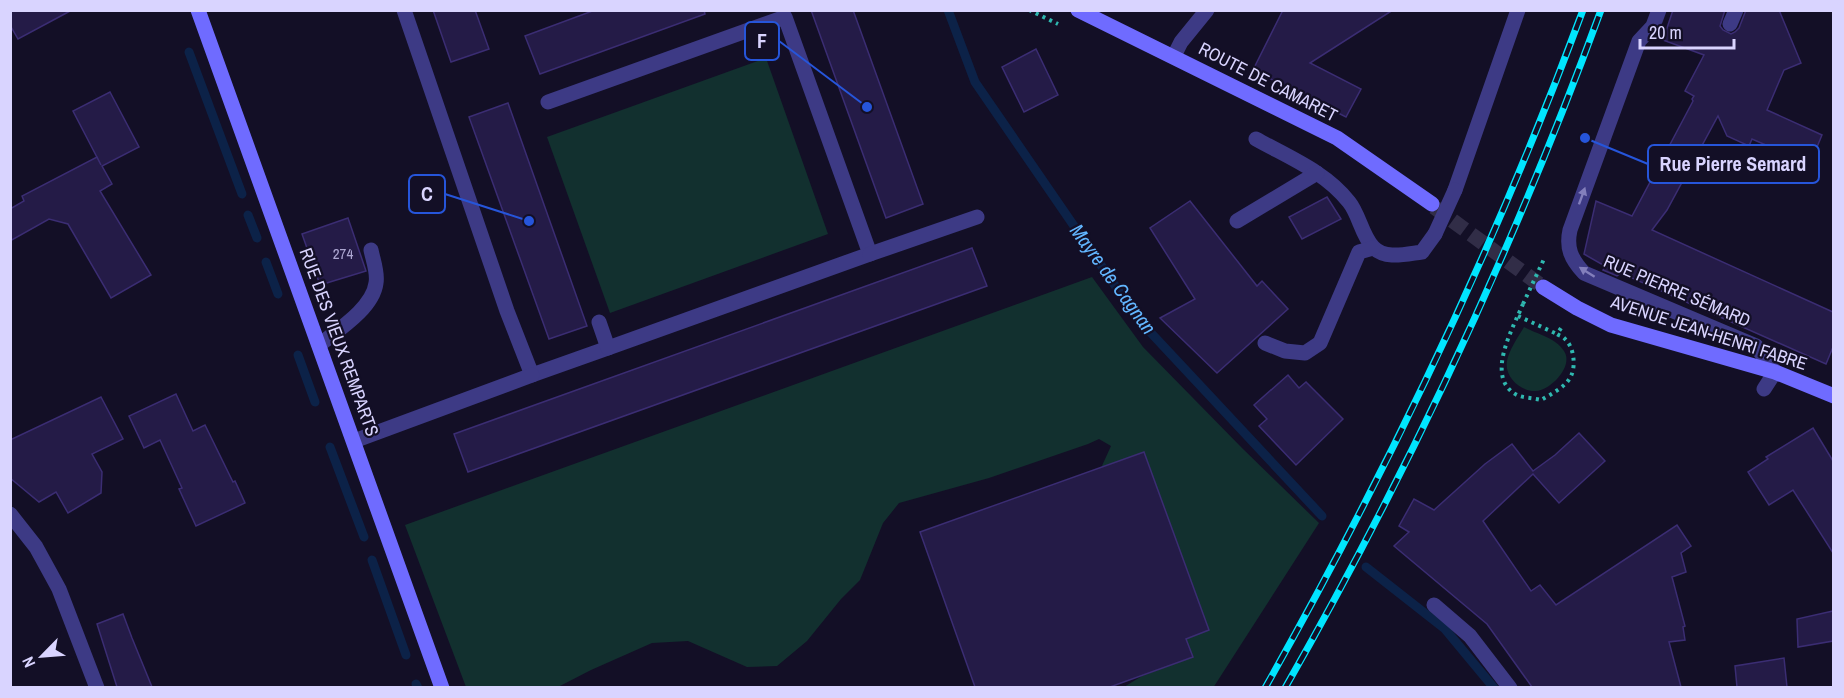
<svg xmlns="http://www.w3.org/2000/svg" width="1844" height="698" font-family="'Archivo Narrow',sans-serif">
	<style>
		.green { fill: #12302f }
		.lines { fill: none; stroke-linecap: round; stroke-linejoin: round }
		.stream { stroke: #0c2248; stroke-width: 9 }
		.building { fill: #241b47; stroke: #3b2d73; stroke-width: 1.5 }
		.secondary-tunnel { stroke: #312d47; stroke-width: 15; stroke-dasharray: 15 8; stroke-linecap: butt }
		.path { stroke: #2fb8b0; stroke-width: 4; stroke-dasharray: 3 4.5; stroke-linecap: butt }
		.service { stroke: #3d3a85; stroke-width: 15 }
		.minor { stroke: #3d3a85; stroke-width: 15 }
		.secondary { stroke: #6f6bff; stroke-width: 15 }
		.rail-casing { stroke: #00e5ff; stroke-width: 7 }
		.rail { stroke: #130f26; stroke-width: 4.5; stroke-dasharray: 14; stroke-linecap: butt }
		.path-bridge { stroke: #2fb8b0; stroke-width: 4; stroke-dasharray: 3 4.5; stroke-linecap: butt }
		.minor-bridge { stroke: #3d3a85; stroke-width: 15 }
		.oneway { fill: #837fbc }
		.labels { text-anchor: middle; stroke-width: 4.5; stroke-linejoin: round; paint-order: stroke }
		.number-label { font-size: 15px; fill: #aca6d1 }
		.street-label { font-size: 18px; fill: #d9d4ff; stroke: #130f26 }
		.water-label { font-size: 20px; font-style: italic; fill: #62b6ff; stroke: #130f26 }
		.leader { fill: none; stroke: #2655da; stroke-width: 2 }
		.callout-dot { fill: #2655da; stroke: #130f26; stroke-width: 2 }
		.callout { fill: #130f26; stroke: #2655da; stroke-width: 2 }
		.callout-label { font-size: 20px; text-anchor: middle; font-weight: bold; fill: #d9d4ff }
	</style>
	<rect width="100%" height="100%" fill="#130f26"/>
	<g class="green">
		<polygon points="766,58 828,234 610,313 547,137"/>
		<polygon points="1092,277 1143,347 1242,448 1319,523 1213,688 1124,687 1142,676 1193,657 1186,639 1209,630 1144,452 1101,468 1111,446 1099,439 1088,444 989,478 899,503 883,523 860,580 841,599 807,641 777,666 747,667 688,641 652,643 591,670 558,687 466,687 405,525"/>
		<path d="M1524,327C1537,334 1556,338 1564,351C1574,366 1551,390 1536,391C1521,392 1504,377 1507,361C1509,350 1518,337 1524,327Z"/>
	</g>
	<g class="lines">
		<g class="stream">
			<polyline points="948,10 975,82 1138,319 1322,516"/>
			<polyline points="189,52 242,194"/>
			<polyline points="248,215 257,238"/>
			<polyline points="266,262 278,294"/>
			<polyline points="298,355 315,402"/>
			<polyline points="330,447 364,537"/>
			<polyline points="372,560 406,655"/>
			<polyline points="1366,567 1445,629 1494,688"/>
			<polyline points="416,684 418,688"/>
		</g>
	</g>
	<g class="building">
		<polygon points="10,10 72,10 18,39 10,25"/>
		<polygon points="433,10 475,10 489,49 451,62"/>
		<polygon points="595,10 704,10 705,14 540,74 525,36"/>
		<polygon points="811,10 853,10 923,204 886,218"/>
		<polygon points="1283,10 1393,10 1310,63 1361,89 1346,117 1253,70"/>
		<polygon points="1673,10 1725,10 1720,26 1723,30 1731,34 1735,32 1739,28 1746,10 1779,10 1801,63 1784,70 1767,110 1822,135 1810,164 1752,139 1749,146 1727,136 1718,116 1667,210 1652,230 1833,312 1833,347 1826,364 1621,273 1617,276 1603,270 1605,266 1584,254 1596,201 1632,216 1693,101 1692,99 1694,96 1685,91 1704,55 1663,40"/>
		<polygon points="1036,49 1058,95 1024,112 1002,67"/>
		<polygon points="110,92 139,147 102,166 112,184 100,191 151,275 111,298 68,224 49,219 10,241 10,209 24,201 22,196 97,157 101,165 73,111"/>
		<polygon points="508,103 587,326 549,339 469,117"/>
		<polygon points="1327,197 1341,219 1302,239 1289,217"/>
		<polygon points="1190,201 1257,286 1262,281 1288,309 1217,373 1160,318 1195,299 1150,228"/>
		<polygon points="348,218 366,271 320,285 302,234"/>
		<polygon points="972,248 987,286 468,472 454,434"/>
		<polygon points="1288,375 1299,388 1306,382 1343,419 1296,465 1259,426 1267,419 1254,405"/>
		<polygon points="176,394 193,431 205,425 233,482 235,481 245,503 196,526 179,489 182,488 160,440 144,448 129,416"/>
		<polygon points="101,397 123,439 92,454 102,472 101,493 68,513 56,492 39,502 10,478 10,440"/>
		<polygon points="1813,428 1833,461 1833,553 1793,490 1769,505 1748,472 1768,459 1766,457"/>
		<polygon points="1579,433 1605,461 1559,503 1533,474 1483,521 1531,591 1540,585 1556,605 1677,525 1691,546 1681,553 1686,572 1672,577 1685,626 1683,627 1685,640 1669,642 1681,687 1532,687 1487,624 1394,546 1409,532 1399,526 1414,499 1434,510 1485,464 1512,444 1533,471 1555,455"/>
		<polygon points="1144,452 1209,630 1186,639 1193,657 1110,687 975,687 920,532"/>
		<polygon points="1833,611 1833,641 1798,647 1797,619"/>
		<polygon points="123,614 132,638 152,687 117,687 97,624"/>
		<polygon points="1784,658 1787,687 1737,687 1735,666"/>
	</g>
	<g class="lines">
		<polyline class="secondary-tunnel" points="1434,207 1543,287"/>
		<g class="path">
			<polyline points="1029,10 1058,24"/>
			<path d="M1523,304C1513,328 1484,378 1517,395C1523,398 1534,398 1541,400C1551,394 1566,387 1571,376C1576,366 1574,347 1565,339C1563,336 1560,336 1557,334L1563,325"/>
			<polyline points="1518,316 1557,334"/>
		</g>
		<g class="service">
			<polyline points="404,10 507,311 532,375 608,348"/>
			<polyline points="1730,24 1736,10"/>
			<polyline points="548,102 785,17 870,254 608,348 599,322"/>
			<path d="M1256,139C1288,157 1326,172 1349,202C1359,214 1362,236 1373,247C1385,260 1406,254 1422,252L1435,234"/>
			<polyline points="1237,221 1317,173"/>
			<polyline points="870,254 977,217"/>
			<polyline points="1265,343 1285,351 1305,353 1320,343 1359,252 1373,248"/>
			<path d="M319,345C338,330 373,308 376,283C378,273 373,260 371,250"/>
			<polyline points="1764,389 1775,372"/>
			<polyline points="354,441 532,375"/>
			<polyline points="1434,605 1470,636 1510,688"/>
		</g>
		<g class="minor">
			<path d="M1659,10L1653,26L1639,41L1570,230C1566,248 1571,259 1584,273L1756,346L1775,372"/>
			<polyline points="1174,56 1181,42 1207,10"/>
			<polyline points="1455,190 1518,10"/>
			<polyline points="10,514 36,547 59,589 97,688"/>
		</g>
		<g class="secondary">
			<polyline points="198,10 442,688"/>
			<polyline points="1078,10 1337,138 1432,204"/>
			<polyline points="1543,287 1577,308 1611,325 1775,372 1834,396"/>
		</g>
		<defs>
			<g id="rail">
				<path d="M1265,688C1388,470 1496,245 1583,10"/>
				<path d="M1285,688C1409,471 1515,245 1601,10"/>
			</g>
		</defs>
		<use href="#rail" class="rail-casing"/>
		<use href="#rail" class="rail"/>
		<polyline class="path-bridge" points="1523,304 1544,259"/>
		<polyline class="minor-bridge" points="1435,234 1455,190"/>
	</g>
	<defs><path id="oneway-solid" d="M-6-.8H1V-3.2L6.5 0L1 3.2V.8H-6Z" transform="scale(1.5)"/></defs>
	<g class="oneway">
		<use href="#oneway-solid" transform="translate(1582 196) rotate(-70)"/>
		<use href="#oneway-solid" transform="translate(1587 272) rotate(-148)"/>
	</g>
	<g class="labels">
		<g class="number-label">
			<text x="343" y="259">274</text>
		</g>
		<g class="street-label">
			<text transform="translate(1268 82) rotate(27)" y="6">ROUTE DE CAMARET</text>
			<text transform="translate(1677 291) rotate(23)" y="6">RUE PIERRE SÉMARD</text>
			<text transform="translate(1709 333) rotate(18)" y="6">AVENUE JEAN-HENRI FABRE</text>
			<text transform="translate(339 342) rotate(70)" y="6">RUE DES VIEUX REMPARTS</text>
		</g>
		<g class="water-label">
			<text transform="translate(1113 279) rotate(54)" y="7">Mayre de Cagnan</text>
		</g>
	</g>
	<path class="leader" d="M867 107L779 41M1585 138L1648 164M529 221L445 194"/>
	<g class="callout-dot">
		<circle cx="867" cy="107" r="6"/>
		<circle cx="1585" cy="138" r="6"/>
		<circle cx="529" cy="221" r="6"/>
	</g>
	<g class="callout">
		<rect x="745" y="22" width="34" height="38" rx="6"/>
		<rect x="1648" y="145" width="171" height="38" rx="6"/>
		<rect x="409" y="175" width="36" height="38" rx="6"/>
	</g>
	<g class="callout-label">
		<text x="762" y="48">F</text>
		<text x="1733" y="171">Rue Pierre Semard</text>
		<text x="427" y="201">C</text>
	</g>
	<rect width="1844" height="698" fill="none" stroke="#d9d4ff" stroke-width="24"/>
	<g transform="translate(42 656) rotate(245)" stroke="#130f26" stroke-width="4.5" paint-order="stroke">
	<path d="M0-4.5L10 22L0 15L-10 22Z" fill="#d9d4ff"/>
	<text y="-9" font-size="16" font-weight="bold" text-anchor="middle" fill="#d9d4ff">N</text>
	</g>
	<path d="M1640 39v9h94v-9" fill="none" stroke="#d9d4ff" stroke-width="3"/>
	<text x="1649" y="39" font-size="18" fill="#d9d4ff" stroke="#130f26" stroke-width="4.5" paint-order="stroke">20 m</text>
</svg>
